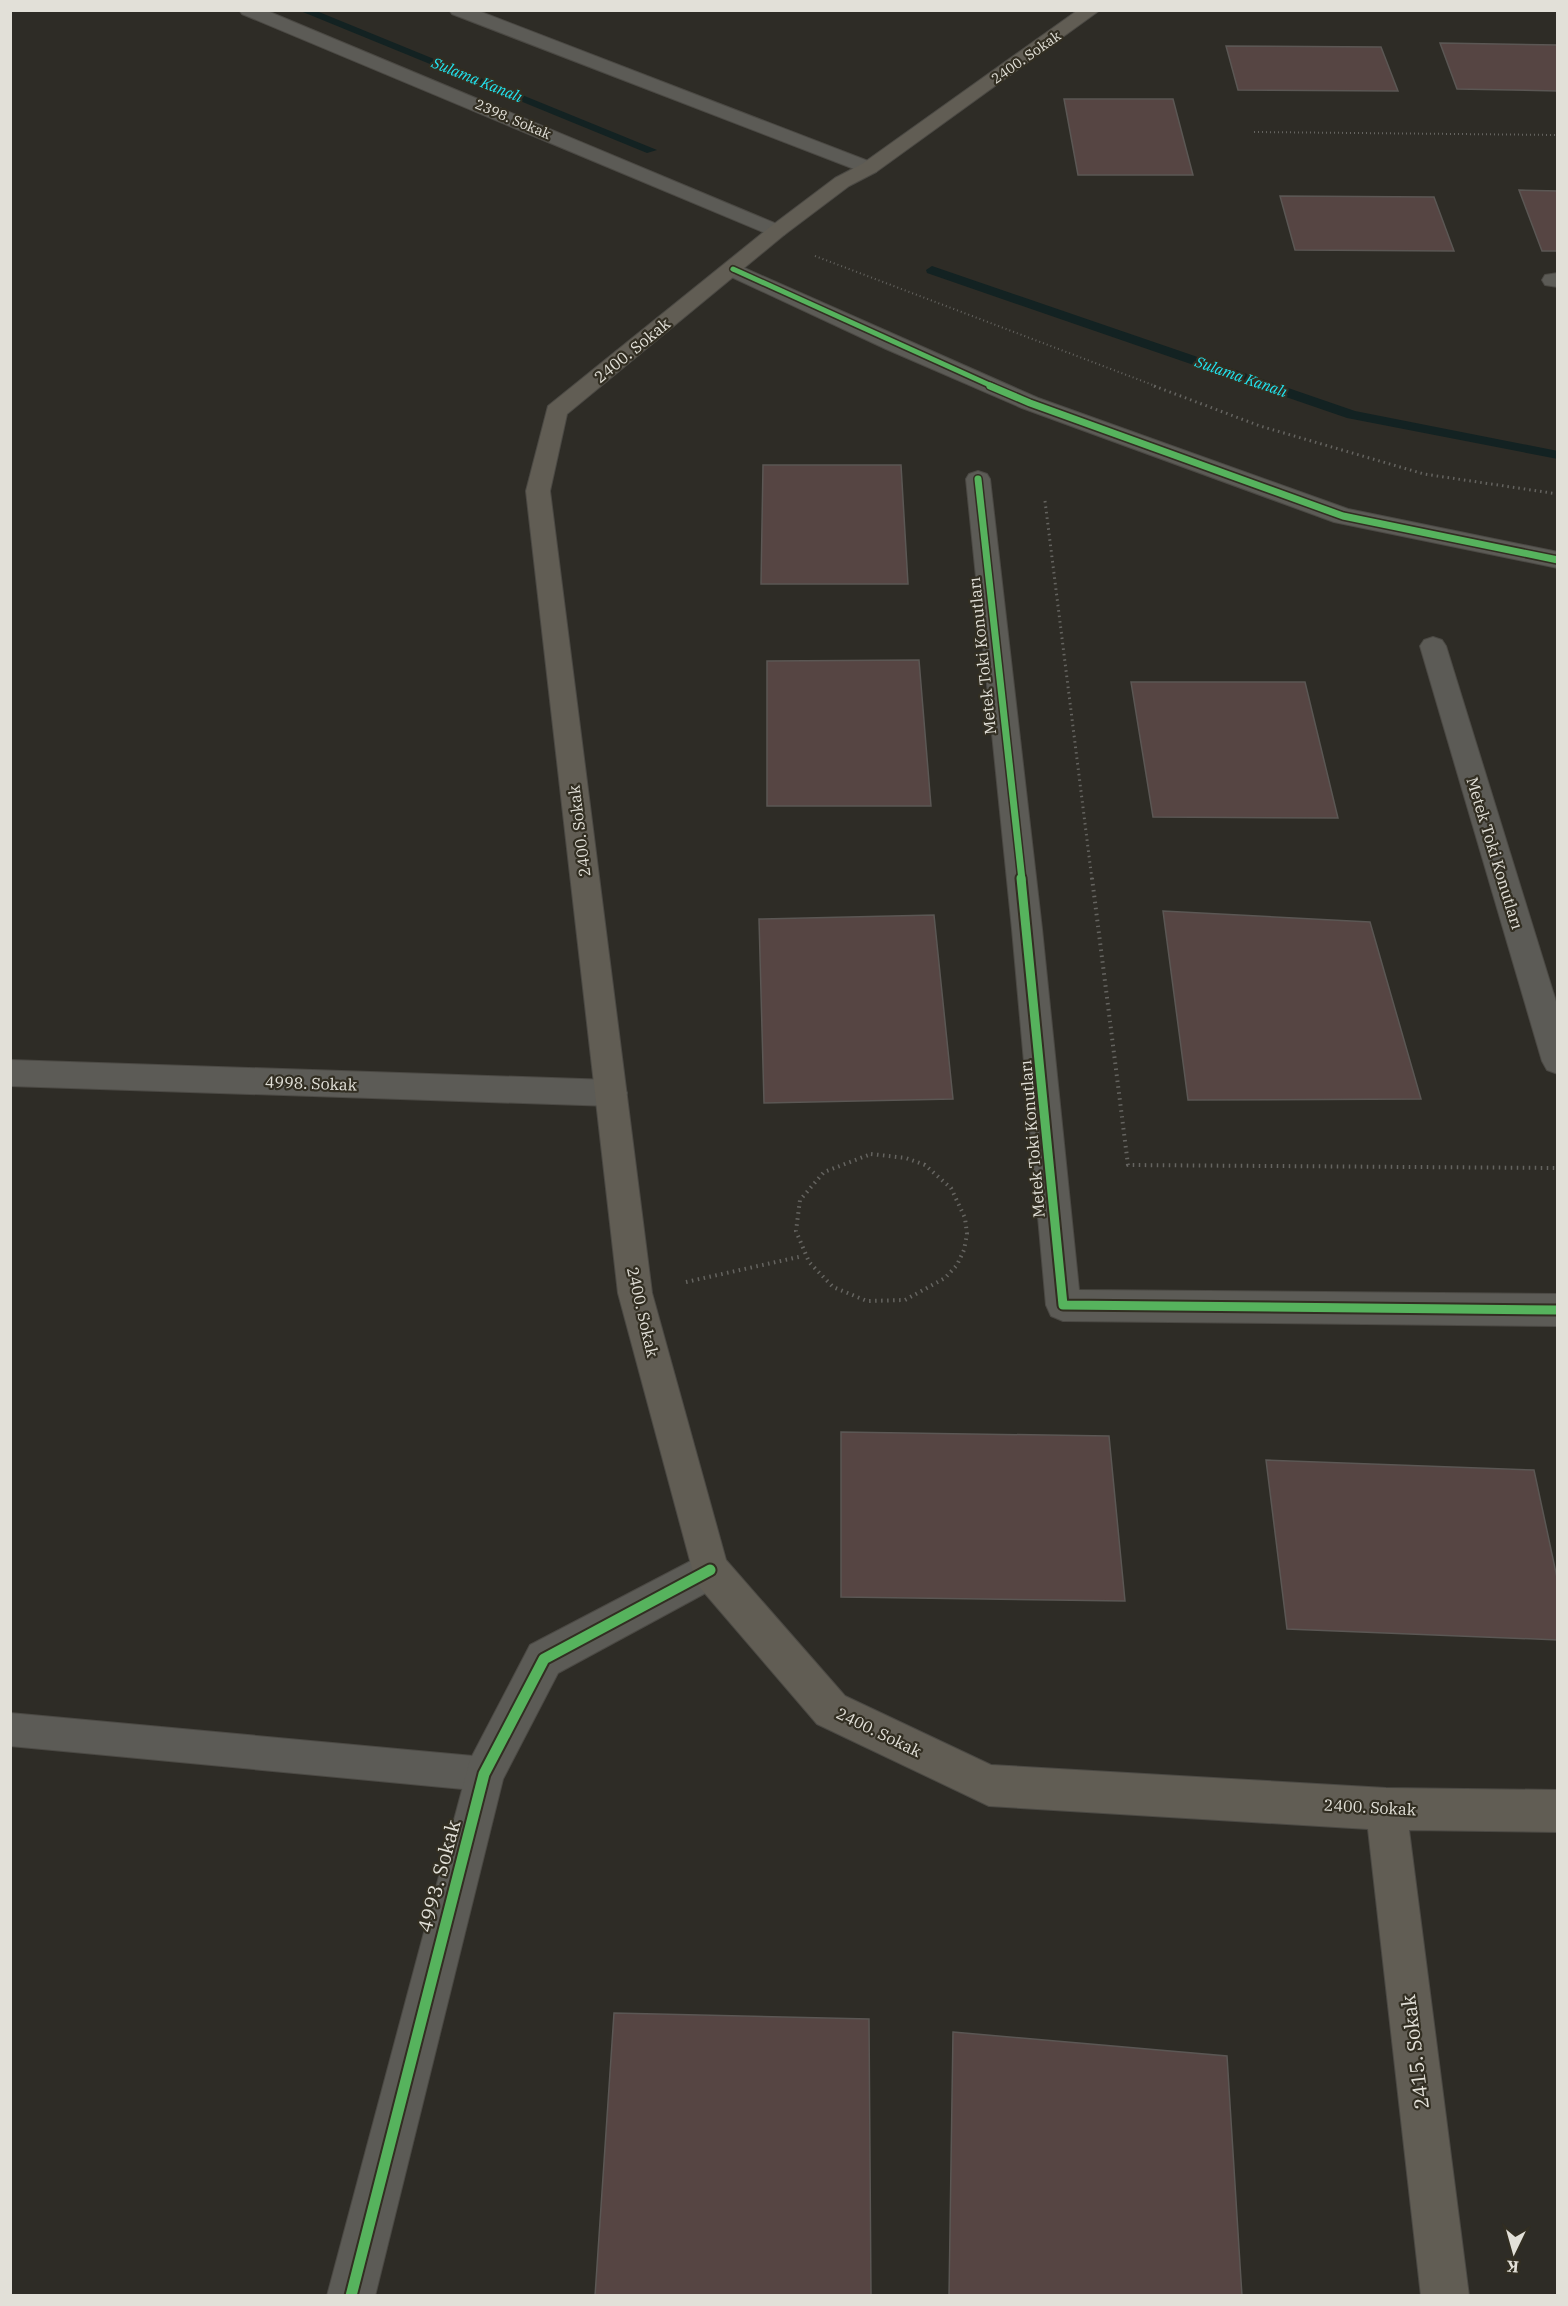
<svg xmlns="http://www.w3.org/2000/svg" width="1568" height="2306" font-family="'IBM Plex Serif',serif">
	<style>
		.lines { fill: none; stroke-linecap: round; stroke-linejoin: round }
		.stream { fill: #132222; fill-rule: evenodd }
		.building { fill: #564543; stroke: #5b5754; stroke-width: 1.5 }
		.lane-casing { stroke: #4b4944; stroke-width: 2 }
		.street-casing { stroke: #4b4944; stroke-width: 2 }
		.secondary-casing { stroke: #4b4944; stroke-width: 2 }
		.path-far2 { stroke: #656460; stroke-width: 2; stroke-dasharray: 1 3; stroke-linecap: butt }
		.path-far1 { stroke: #656460; stroke-width: 3; stroke-dasharray: 1.5 4; stroke-linecap: butt }
		.path { stroke: #656460; stroke-width: 4; stroke-dasharray: 1.5 4.5; stroke-linecap: butt }
		.lane { fill: #5c5b56; fill-rule: evenodd }
		.street { fill: #5c5b56; fill-rule: evenodd }
		.secondary { fill: #615d54; fill-rule: evenodd }
		.cycleway-far3-casing { stroke: #322e22; stroke-width: 8 }
		.cycleway-far2-casing { stroke: #322e22; stroke-width: 10 }
		.cycleway-far1-casing { stroke: #322e22; stroke-width: 13 }
		.cycleway-casing { stroke: #322e22; stroke-width: 15 }
		.cycleway-far3 { stroke: #56b35d; stroke-width: 5 }
		.cycleway-far2 { stroke: #56b35d; stroke-width: 7 }
		.cycleway-far1 { stroke: #56b35d; stroke-width: 9 }
		.cycleway { stroke: #56b35d; stroke-width: 11 }
		.labels { text-anchor: middle; stroke-width: 4.5; stroke-linejoin: round; paint-order: stroke }
		.far-street-label { font-size: 14px; fill: #e2e0d8; stroke: #322e22 }
		.far-water-label { font-size: 15px; font-style: italic; fill: #22e6f2; stroke: #322e22 }
		.street-label { font-size: 16px; fill: #e2e0d8; stroke: #322e22 }
		.near-street-label { font-size: 20px; fill: #e2e0d8; stroke: #322e22 }
	</style>
	<rect width="100%" height="100%" fill="#2e2c26"/>
	<g class="lines">
		<g class="stream">
			<polygon points="298,10 314,10 657,150 647,153"/>
			<polygon points="932,266 1355,411 1558,451 1558,459 1347,418 927,273 926,270"/>
		</g>
	</g>
	<g class="building">
		<polygon points="1440,43 1558,45 1558,91 1457,89"/>
		<polygon points="1226,46 1381,47 1398,91 1238,90"/>
		<polygon points="1064,99 1173,99 1193,175 1078,175"/>
		<polygon points="1519,190 1558,191 1558,251 1542,251"/>
		<polygon points="1280,196 1434,197 1454,251 1295,250"/>
		<polygon points="763,465 901,465 908,584 761,584"/>
		<polygon points="919,660 931,806 767,806 767,661"/>
		<polygon points="1131,682 1305,682 1338,818 1153,817"/>
		<polygon points="1163,911 1370,922 1421,1099 1188,1100"/>
		<polygon points="934,915 953,1099 764,1103 759,919"/>
		<polygon points="841,1432 1109,1436 1125,1601 841,1597"/>
		<polygon points="1266,1460 1534,1470 1558,1582 1558,1640 1287,1629"/>
		<polygon points="614,2013 869,2019 871,2296 595,2296"/>
		<polygon points="953,2032 1227,2056 1242,2296 949,2296"/>
	</g>
	<g class="lines">
		<defs>
			<polygon id="lane" points="10,1713 484,1757 496,1762 501,1774 496,1786 484,1791 10,1746"/>
			<g id="street">
				<polygon points="239,10 265,10 784,227 788,231 784,235 770,235 242,14"/>
				<polygon points="449,10 476,10 876,164 879,168 876,172 862,172 452,14"/>
				<polygon points="733,263 1038,398 1348,509 1558,552 1558,568 1334,522 1022,408 886,349 725,274 722,269 725,264"/>
				<polygon points="1558,273 1558,287 1545,285 1542,280 1545,275"/>
				<polygon points="978,471 987,474 990,479 1042,929 1079,1290 1558,1294 1558,1326 1063,1321 1051,1316 1046,1305 1012,929 966,479 969,474"/>
				<polygon points="1433,637 1442,640 1446,646 1558,1008 1558,1074 1547,1070 1542,1061 1420,646 1424,640"/>
				<polygon points="10,1060 611,1080 622,1084 627,1093 622,1102 611,1106 10,1086"/>
				<polygon points="710,1551 724,1557 729,1570 724,1583 558,1673 503,1779 375,2296 327,2296 470,1760 530,1645"/>
			</g>
			<polygon id="secondary" points="1078,10 1100,10 876,172 849,186 784,235 567,414 550,491 652,1293 726,1560 845,1696 991,1765 1386,1788 1558,1790 1558,1832 1409,1830 1469,2296 1421,2296 1368,1829 989,1806 817,1724 696,1583 618,1293 526,491 548,406 770,227 835,178 862,164"/>
		</defs>
		<use href="#lane" class="lane-casing"/>
		<use href="#street" class="street-casing"/>
		<use href="#secondary" class="secondary-casing"/>
		<g class="path-far2">
			<polyline points="1254,132 1558,135"/>
			<polyline points="815,256 1158,387"/>
		</g>
		<g class="path-far1">
			<polyline points="1154,386 1260,426 1424,474 1558,494"/>
			<polyline points="1045,501 1092,880"/>
		</g>
		<g class="path">
			<polyline points="1092,878 1128,1165 1558,1168"/>
			<polygon points="871,1154 906,1158 925,1165 951,1188 965,1218 967,1234 964,1250 957,1265 945,1278 905,1300 867,1301 833,1287 809,1262 796,1231 800,1200 824,1172"/>
			<polyline points="686,1282 803,1256"/>
		</g>
		<use href="#lane" class="lane"/>
		<use href="#street" class="street"/>
		<use href="#secondary" class="secondary"/>
		<defs>
			<polyline id="cycleway-far3" points="733,269 994,387"/>
			<g id="cycleway-far2">
				<polyline points="990,386 1030,403 1343,516 1558,560"/>
				<polyline points="978,479 1022,880"/>
			</g>
			<polyline id="cycleway-far1" points="1021,878 1063,1305 1558,1310"/>
			<polyline id="cycleway" points="351,2296 484,1774 544,1659 710,1570"/>
		</defs>
		<use href="#cycleway-far3" class="cycleway-far3-casing"/>
		<use href="#cycleway-far2" class="cycleway-far2-casing"/>
		<use href="#cycleway-far1" class="cycleway-far1-casing"/>
		<use href="#cycleway" class="cycleway-casing"/>
		<use href="#cycleway-far3" class="cycleway-far3"/>
		<use href="#cycleway-far2" class="cycleway-far2"/>
		<use href="#cycleway-far1" class="cycleway-far1"/>
		<use href="#cycleway" class="cycleway"/>
	</g>
	<g class="labels">
		<g class="far-street-label">
			<text transform="translate(1026 57) rotate(-35)" y="5">2400. Sokak</text>
			<text transform="translate(513 119) rotate(23)" y="5">2398. Sokak</text>
		</g>
		<g class="far-water-label">
			<text transform="translate(477 80) rotate(22)" y="5">Sulama Kanalı</text>
			<text transform="translate(1241 377) rotate(19)" y="5">Sulama Kanalı</text>
		</g>
		<g class="street-label">
			<text transform="translate(632 350) rotate(-39)" y="6">2400. Sokak</text>
			<text transform="translate(982 656) rotate(-96)" y="6">Metek Toki Konutları</text>
			<text transform="translate(579 831) rotate(-97)" y="6">2400. Sokak</text>
			<text transform="translate(1495 853) rotate(73)" y="6">Metek Toki Konutları</text>
			<text transform="translate(311 1083) rotate(2)" y="6">4998. Sokak</text>
			<text transform="translate(1032 1139) rotate(-95)" y="6">Metek Toki Konutları</text>
			<text transform="translate(643 1312) rotate(77)" y="6">2400. Sokak</text>
			<text transform="translate(879 1732) rotate(26)" y="6">2400. Sokak</text>
			<text transform="translate(1370 1807) rotate(3)" y="6">2400. Sokak</text>
		</g>
		<g class="near-street-label">
			<text transform="translate(439 1876) rotate(-75)" y="7">4993. Sokak</text>
			<text transform="translate(1415 2052) rotate(-97)" y="7">2415. Sokak</text>
		</g>
	</g>
	<rect width="1568" height="2306" fill="none" stroke="#e2e0d8" stroke-width="24"/>
	<g transform="translate(1514 2252) rotate(185)" stroke="#322e22" stroke-width="4.5" paint-order="stroke">
	<path d="M0-4.5L10 22L0 15L-10 22Z" fill="#e2e0d8"/>
	<text y="-9" font-size="16" font-weight="bold" text-anchor="middle" fill="#e2e0d8">K</text>
	</g>
</svg>
